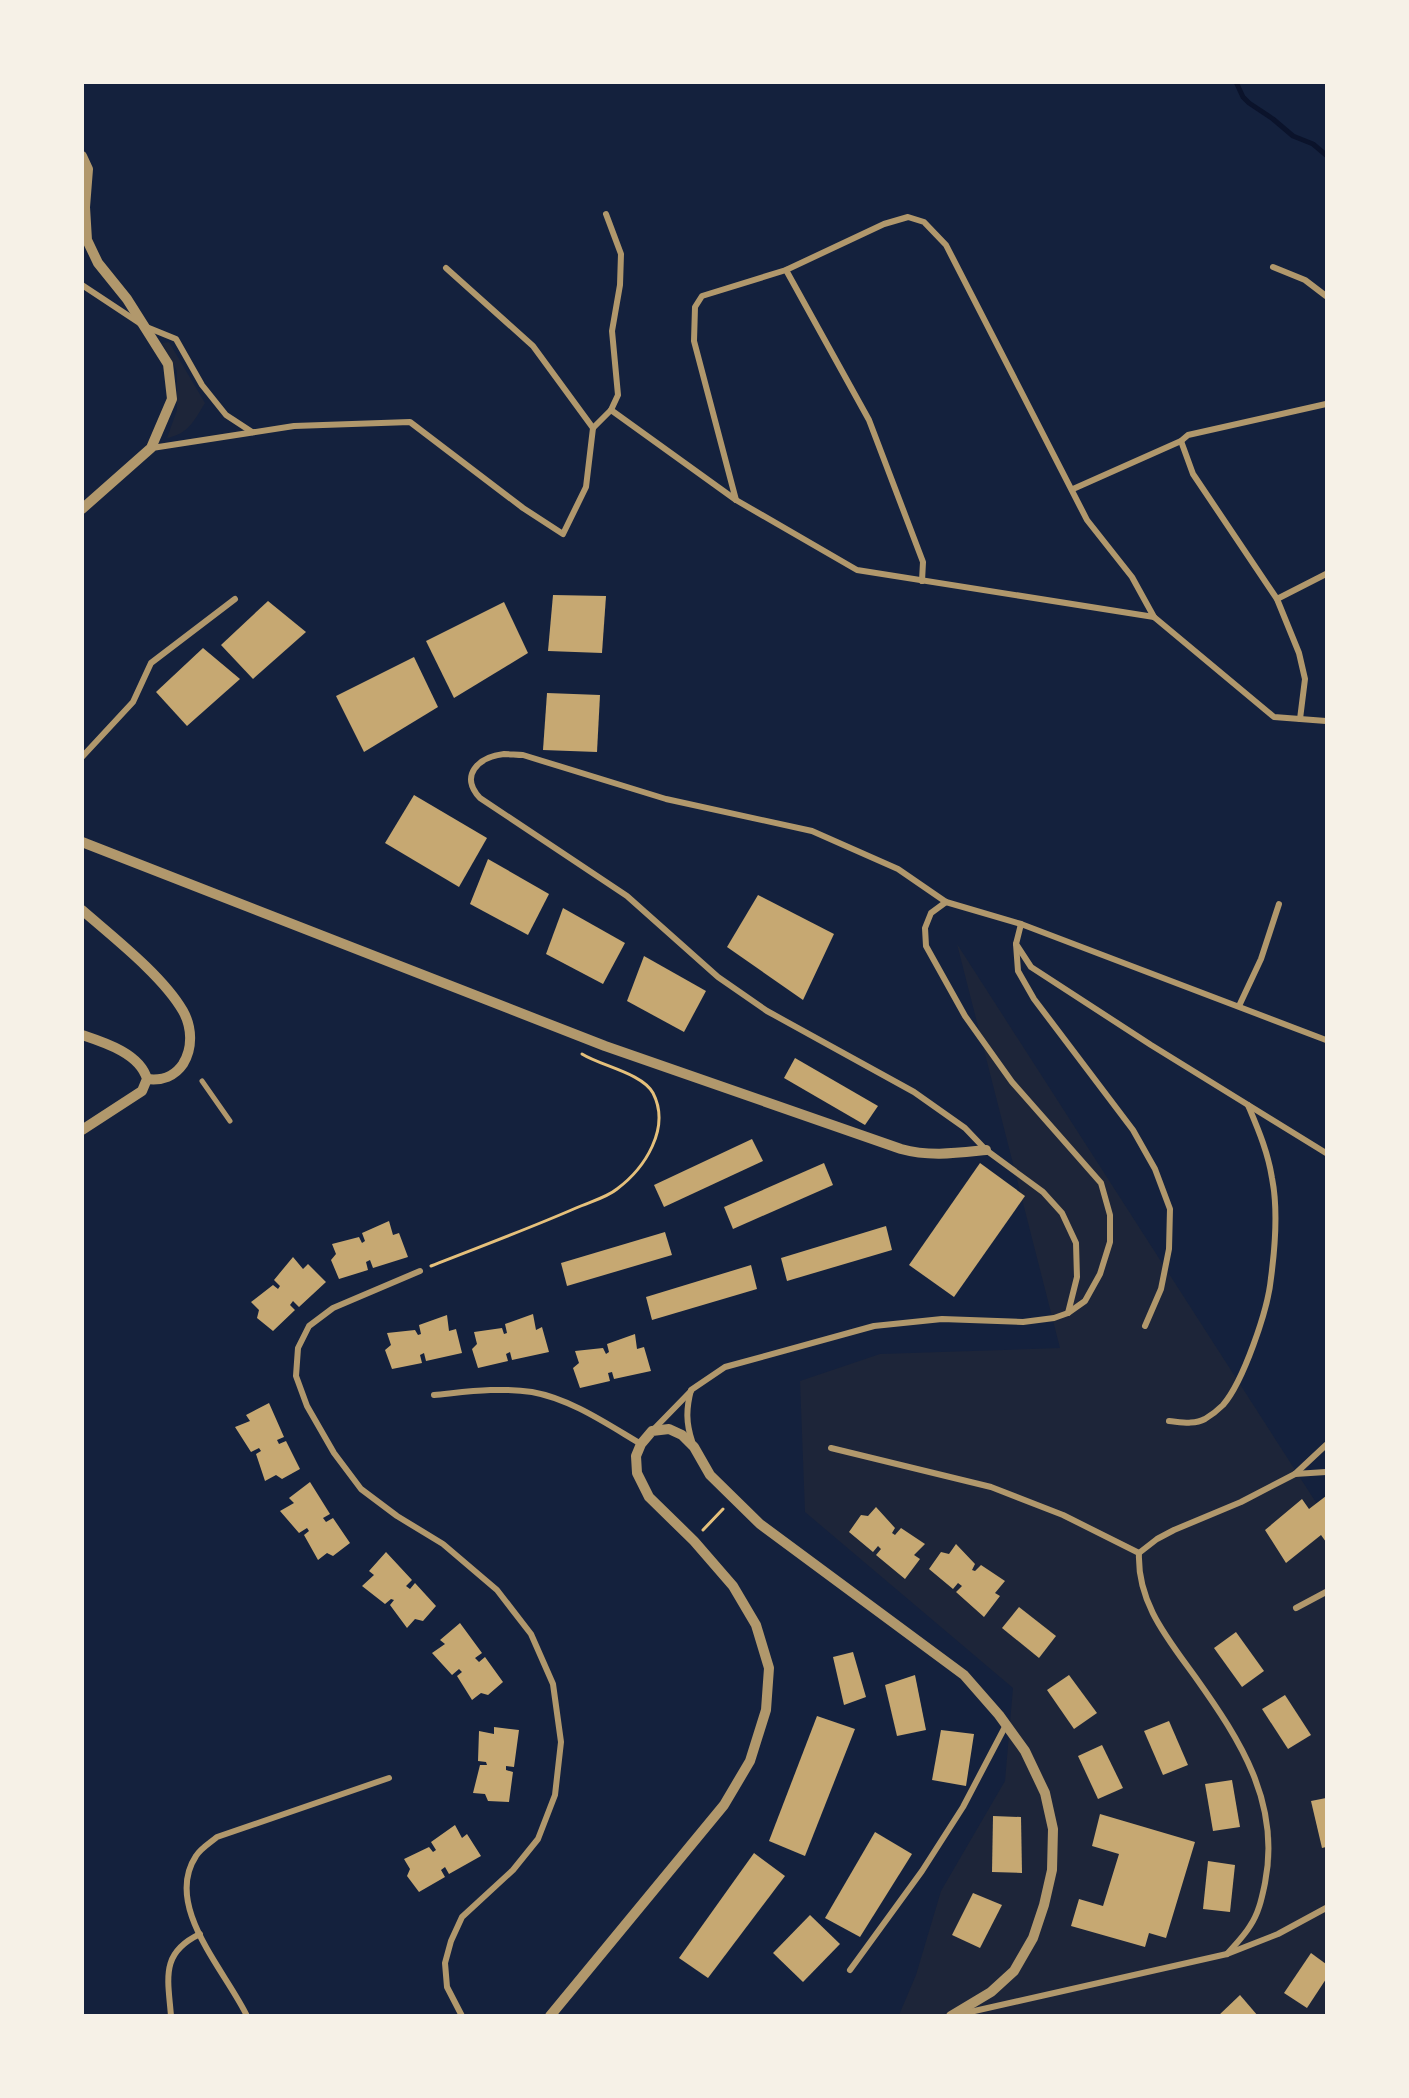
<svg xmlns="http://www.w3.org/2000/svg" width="1409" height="2098" font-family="'Varela Round',sans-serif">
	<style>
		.green { fill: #1d2539 }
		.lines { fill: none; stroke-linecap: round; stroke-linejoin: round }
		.stream { stroke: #0b132b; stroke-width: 5 }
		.building { fill: #c6a872 }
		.path { stroke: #e5c07b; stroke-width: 3 }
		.pedestrian { stroke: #b1986c; stroke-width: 5 }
		.minor { stroke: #b1986c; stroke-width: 6 }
		.tertiary { stroke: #b1986c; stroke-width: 10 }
	</style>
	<rect width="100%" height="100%" fill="#14213d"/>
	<g class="green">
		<path d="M169,342L205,403C194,421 188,434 167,438L177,410V371L162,343Z"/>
		<polygon points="957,944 1326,1518 1326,2015 899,2015 916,1975 941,1891 1005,1781 1013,1688 805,1512 800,1381 880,1354 1060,1348"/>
	</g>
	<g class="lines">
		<polyline class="stream" points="1236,82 1243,97 1249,103 1273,119 1293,136 1313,144 1326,155"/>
	</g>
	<g class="building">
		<polygon points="553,595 606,596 602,653 548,651"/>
		<polygon points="268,601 306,632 253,679 221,645"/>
		<polygon points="504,602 528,653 454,698 426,641"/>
		<polygon points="203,648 240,679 187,726 156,692"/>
		<polygon points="414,657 438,707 364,752 336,696"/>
		<polygon points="547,693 600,695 597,752 543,750"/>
		<polygon points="414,795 487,838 459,887 385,843"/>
		<polygon points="488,859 549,894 528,935 470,904"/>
		<polygon points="758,895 834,934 803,1000 727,947"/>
		<polygon points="563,908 625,943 603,984 546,954"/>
		<polygon points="644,956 706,991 684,1032 627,1001"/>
		<polygon points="795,1058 878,1106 865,1125 784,1078"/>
		<polygon points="752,1139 763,1161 664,1207 654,1185"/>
		<polygon points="824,1163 833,1185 733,1229 724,1207"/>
		<polygon points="980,1163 1025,1196 954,1297 909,1265"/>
		<polygon points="389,1221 393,1235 399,1233 408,1257 373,1268 370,1260 366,1262 368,1270 339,1279 331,1260 336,1254 332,1244 359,1237 362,1243 365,1241 362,1233"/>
		<polygon points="886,1226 892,1250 787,1281 781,1258"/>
		<polygon points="665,1232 672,1255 567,1286 561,1263"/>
		<polygon points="293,1257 303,1269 308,1264 326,1282 299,1307 293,1301 290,1305 295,1310 273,1331 257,1318 259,1310 251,1302 273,1285 278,1289 280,1286 274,1280"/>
		<polygon points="751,1265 757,1289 652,1320 646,1297"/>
		<polygon points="533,1314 536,1330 542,1327 549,1352 512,1360 510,1352 506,1354 508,1361 478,1368 472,1349 477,1344 474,1332 502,1328 504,1334 507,1333 505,1324"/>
		<polygon points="447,1315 449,1331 456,1329 462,1353 426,1361 424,1353 420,1355 422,1363 392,1369 385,1350 391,1345 387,1333 415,1330 418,1335 421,1334 419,1325"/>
		<polygon points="635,1334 637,1349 644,1347 651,1371 614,1379 612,1372 608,1373 610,1381 580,1388 573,1368 579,1363 575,1351 603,1348 606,1354 609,1352 607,1344"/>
		<polygon points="269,1403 284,1437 277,1440 279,1444 286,1441 300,1469 282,1479 276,1475 265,1481 256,1454 261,1451 259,1448 251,1452 235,1427 250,1421 246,1415"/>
		<polygon points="310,1482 330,1514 323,1518 326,1522 333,1518 350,1543 333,1556 327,1553 318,1560 304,1535 309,1531 307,1528 299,1533 280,1511 294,1503 289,1498"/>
		<polygon points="1326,1496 1326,1542 1321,1535 1286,1563 1265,1530 1302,1499 1309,1509"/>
		<polygon points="876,1507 895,1528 892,1533 895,1535 901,1528 925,1544 914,1555 920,1559 905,1579 876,1555 881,1549 878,1546 873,1552 849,1532 861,1515 868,1516"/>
		<polygon points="956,1544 975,1564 972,1570 975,1571 981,1565 1005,1581 995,1593 1000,1596 984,1617 956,1592 962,1586 958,1583 953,1589 929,1569 941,1552 949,1554"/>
		<polygon points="386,1552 412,1580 406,1586 410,1589 415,1583 436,1606 423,1621 415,1619 407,1628 390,1605 394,1600 391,1599 385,1604 362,1586 374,1575 369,1571"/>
		<polygon points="1019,1607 1056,1636 1039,1658 1002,1628"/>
		<polygon points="460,1623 482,1653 475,1658 479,1662 485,1657 503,1682 488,1695 481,1693 472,1700 457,1676 462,1672 459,1669 452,1675 432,1653 445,1644 440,1640"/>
		<polygon points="1236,1632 1264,1671 1242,1687 1214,1648"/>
		<polygon points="853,1652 866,1697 844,1705 833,1657"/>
		<polygon points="915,1675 926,1730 897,1736 885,1685"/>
		<polygon points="1069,1675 1097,1713 1074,1729 1047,1690"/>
		<polygon points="1285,1695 1311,1735 1288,1749 1262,1709"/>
		<polygon points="817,1716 855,1729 805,1856 769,1841"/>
		<polygon points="1169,1721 1188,1765 1163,1775 1144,1731"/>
		<polygon points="494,1727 519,1730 514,1767 506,1766 506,1770 513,1772 509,1802 488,1801 485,1794 473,1793 480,1765 487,1765 486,1762 478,1761 479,1731 494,1734"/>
		<polygon points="941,1730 974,1734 966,1786 932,1780"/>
		<polygon points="1102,1745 1123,1788 1098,1799 1078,1756"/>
		<polygon points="1232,1780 1240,1827 1213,1831 1205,1784"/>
		<polygon points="1326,1798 1326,1847 1322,1848 1311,1801"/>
		<polygon points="1100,1814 1195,1842 1166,1938 1149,1933 1145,1947 1071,1926 1079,1899 1103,1906 1119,1854 1092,1846"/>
		<polygon points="993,1816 1021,1817 1022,1873 992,1872"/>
		<polygon points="455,1825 462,1838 467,1834 481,1856 449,1874 445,1867 441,1870 445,1877 419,1892 407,1876 410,1869 404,1859 429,1847 433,1852 436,1850 431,1842"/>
		<polygon points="875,1832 912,1854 860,1937 825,1918"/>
		<polygon points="754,1853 785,1876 708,1978 679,1958"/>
		<polygon points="1208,1861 1235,1865 1230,1912 1203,1909"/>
		<polygon points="973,1893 1002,1905 980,1948 952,1935"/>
		<polygon points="810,1915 840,1944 803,1982 773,1953"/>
		<polygon points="1311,1953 1326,1964 1326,1979 1307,2008 1284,1993"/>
		<polygon points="1240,1995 1258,2016 1218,2016"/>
	</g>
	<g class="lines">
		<g class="path">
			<path d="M431,1266C479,1247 528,1229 576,1208C589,1202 606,1198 617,1189C645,1168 671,1128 653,1093C642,1073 601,1066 582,1054"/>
			<polyline points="703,1530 723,1509"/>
		</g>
		<polyline class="pedestrian" points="202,1081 230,1121"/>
		<g class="minor">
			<polyline points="606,214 621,254 620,285 612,331 618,395 611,410"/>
			<polyline points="1273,267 1305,280 1326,296"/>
			<polyline points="446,268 533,346 593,428"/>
			<polyline points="786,270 869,420 923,562 922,581"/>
			<polyline points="82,285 144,326 176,339 202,385 226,415 252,432"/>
			<polyline points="1181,441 1193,474 1277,599 1299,653 1305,679 1300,719"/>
			<polyline points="152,448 294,426 410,422 523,508 563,534 586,487 593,428 611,410 736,500 857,570 1154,617 1274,717 1326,721"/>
			<polyline points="1073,489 1181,441 1188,435 1326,404"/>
			<polyline points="736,500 694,341 695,307 702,296 786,270 884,224 908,217 924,222 946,245 1087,520 1132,577 1154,617"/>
			<polyline points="1277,599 1326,574"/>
			<polyline points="82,757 133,702 151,663 235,599"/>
			<polyline points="1021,924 1016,944 1031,967 1151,1045 1326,1153"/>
			<polyline points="1016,944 1018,971 1034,999 1133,1130 1155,1169 1170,1209 1169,1249 1161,1289 1145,1326"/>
			<polyline points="1239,1006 1261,959 1279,904"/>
			<polyline points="420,1271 333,1308 309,1326 298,1348 296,1376 307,1406 334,1453 361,1489 397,1516 443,1544 497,1590 531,1634 553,1684 561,1742 555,1795 538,1839 513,1870 462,1917 451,1941 445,1963 447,1987 462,2016"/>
			<path d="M1068,1313L1077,1277L1076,1243L1062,1213L1043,1192L986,1150L965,1128L914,1092L767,1011L718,977L627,896L480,798C459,776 478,757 504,754C510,754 517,755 523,755L666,799L812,831L898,869L946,902L1021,924L1326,1040"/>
			<path d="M434,1395C466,1392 499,1387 532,1392C571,1399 607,1424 641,1444"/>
			<path d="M1169,1421C1181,1422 1194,1425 1205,1419C1210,1416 1218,1410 1223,1405C1243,1382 1268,1310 1271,1278C1275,1248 1278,1208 1272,1178C1268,1152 1258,1129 1248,1105"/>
			<polyline points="652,1431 691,1391"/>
			<path d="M692,1441C686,1423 686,1409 691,1390L725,1367L874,1326L942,1319L1023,1322L1054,1318L1068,1313L1085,1301L1100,1274L1110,1242V1215L1101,1183L1012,1082L965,1016L926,946L925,928L931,913L946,902"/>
			<polyline points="831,1448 991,1487 1063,1515 1139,1553"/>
			<polyline points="1295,1474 1326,1472"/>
			<polyline points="1296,1608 1326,1592"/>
			<path d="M1227,1954C1235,1945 1244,1936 1250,1926C1259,1913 1262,1897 1265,1883C1281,1803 1240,1740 1196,1678C1168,1639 1137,1603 1139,1553L1157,1539L1174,1530L1241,1502L1295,1474L1326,1445"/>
			<polyline points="850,1970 922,1871 963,1807 1006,1725"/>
			<polyline points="961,2014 1227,1954 1278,1934 1326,1908"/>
			<path d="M171,2016C168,1978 160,1953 200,1934"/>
			<path d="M247,2016C225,1970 163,1906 196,1856C201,1848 210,1843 217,1837L389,1778"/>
		</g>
		<g class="tertiary">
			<polyline points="82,156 88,169 85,207 87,240 98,263 127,299 168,364 172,399 151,448 82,509"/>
			<path d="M82,842L605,1046L901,1149C930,1157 957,1153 986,1150"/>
			<path d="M82,910C113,937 163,976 183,1011C192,1027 193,1048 183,1064C175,1076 162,1081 147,1079"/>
			<path d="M82,1035C106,1043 140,1054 147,1079L142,1091L82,1130"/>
			<polyline points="550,2016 724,1805 750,1761 766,1710 769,1668 756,1625 733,1586 694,1541 649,1497 637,1473 636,1456 641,1444 652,1431 669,1429 682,1435 694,1447 710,1475 760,1524 964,1675 999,1715 1025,1751 1045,1793 1053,1829 1052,1870 1044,1905 1033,1938 1014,1971 991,1992 951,2016"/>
		</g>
	</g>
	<rect width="1409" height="2098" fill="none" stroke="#f6f1e7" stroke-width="168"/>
</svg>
